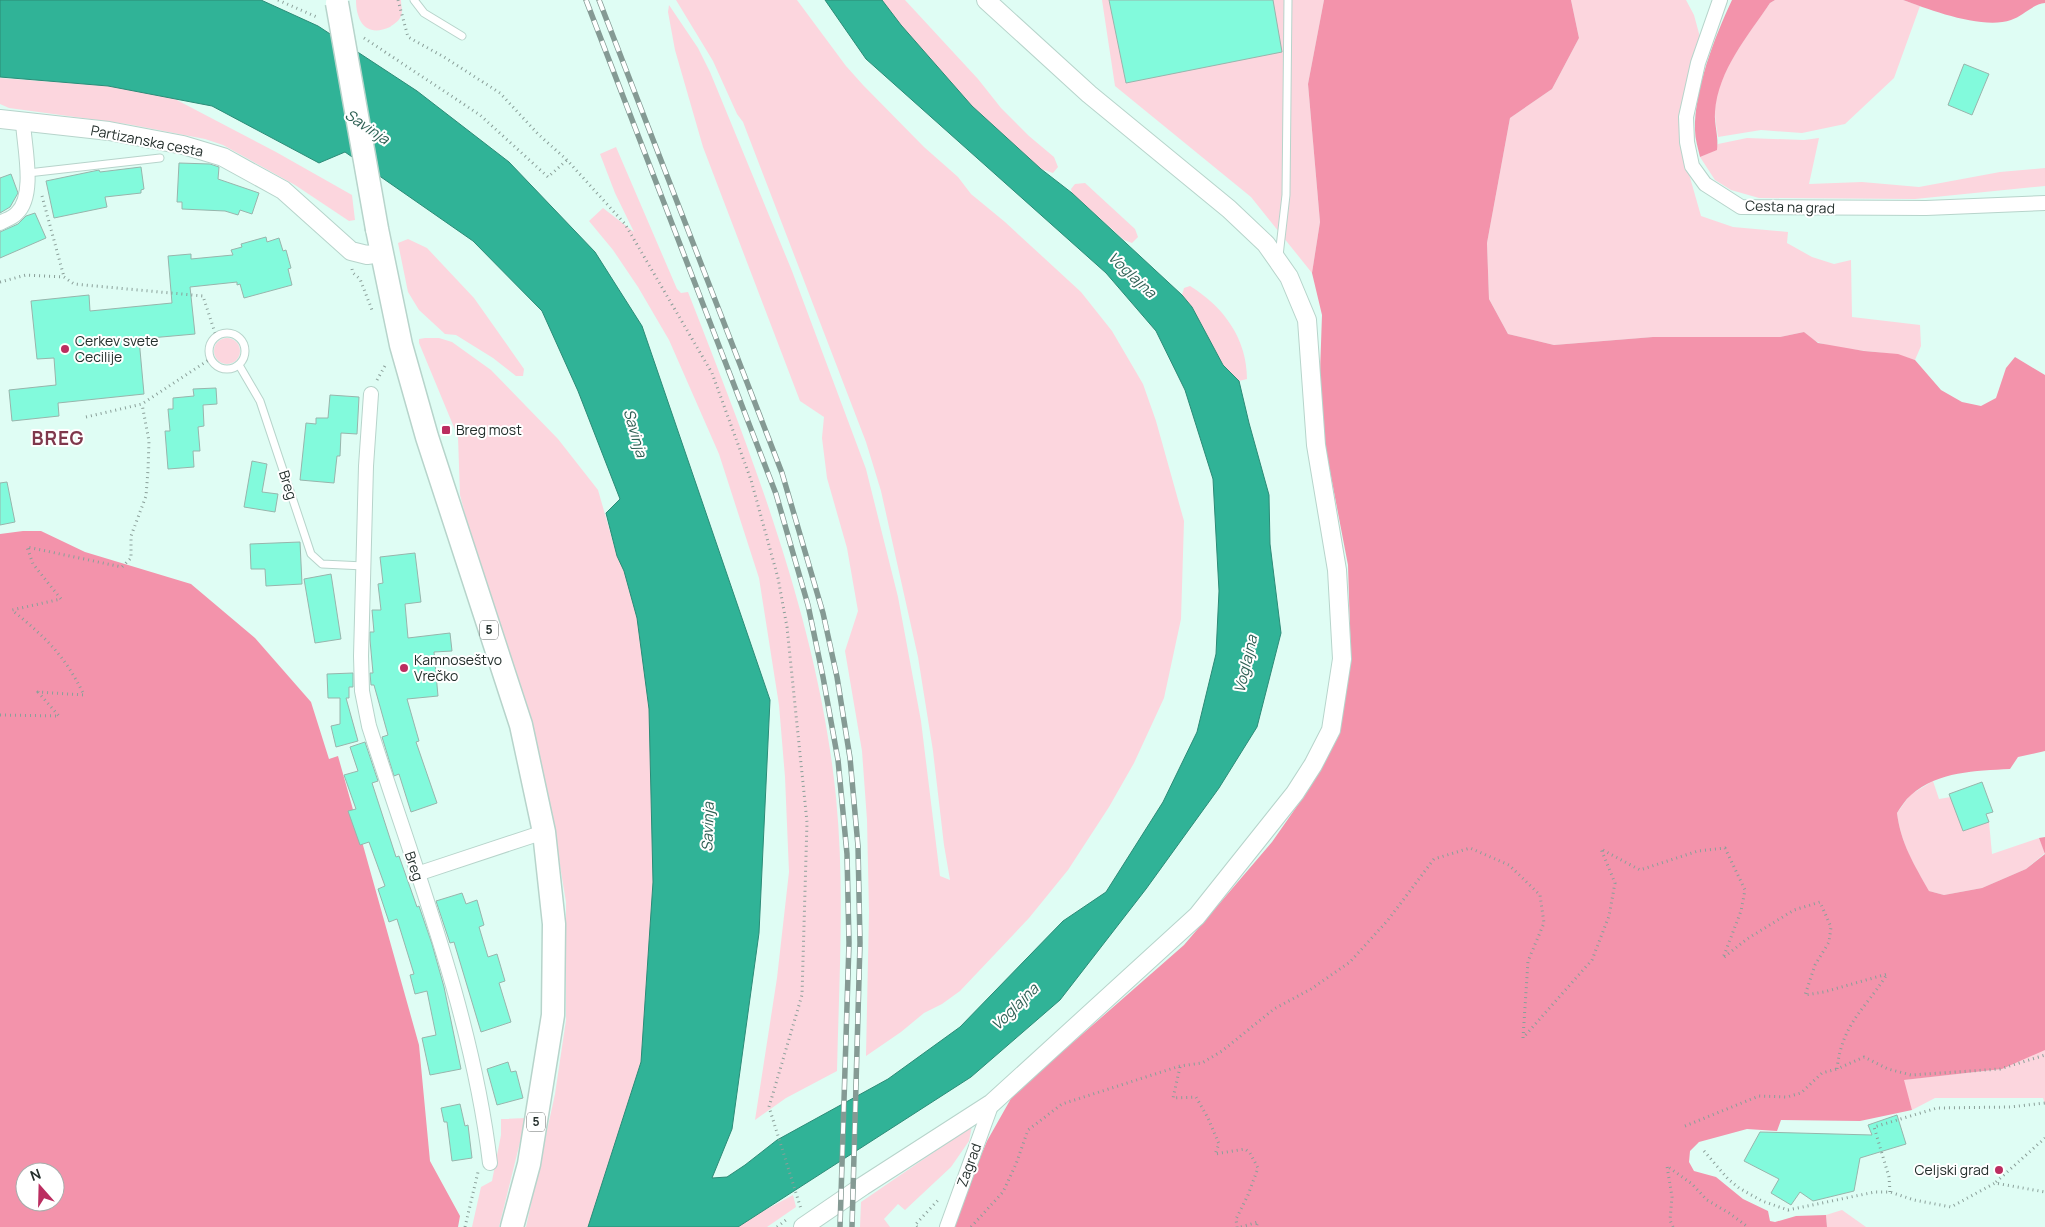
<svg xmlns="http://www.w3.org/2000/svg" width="2045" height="1227" font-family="Manrope,sans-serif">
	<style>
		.green { fill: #fcd6de }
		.forest { fill: #f393ab; fill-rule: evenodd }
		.water { fill: #30b397; stroke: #2c8b77 }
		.building { fill: #82fadc; stroke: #98b5ac }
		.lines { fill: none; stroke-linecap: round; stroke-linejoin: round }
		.service-casing { stroke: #b7d4cb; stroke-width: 9 }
		.minor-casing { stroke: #b7d4cb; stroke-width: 16 }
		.tertiary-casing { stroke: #b7d4cb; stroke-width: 20 }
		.primary-casing { stroke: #b7d4cb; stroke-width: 25 }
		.path { stroke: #8a9f99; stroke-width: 3; stroke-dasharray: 1 4; stroke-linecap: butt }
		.service { stroke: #fff; stroke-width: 7 }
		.minor { stroke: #fff; stroke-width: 14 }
		.tertiary { stroke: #fff; stroke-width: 18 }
		.primary { stroke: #fff; stroke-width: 22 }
		.rail-casing { stroke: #859a94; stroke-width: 5.5 }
		.rail { stroke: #fff; stroke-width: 4; stroke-dasharray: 11; stroke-linecap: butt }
		.primary-bridge-casing { stroke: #b7d4cb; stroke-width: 25; stroke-linecap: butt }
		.primary-bridge { stroke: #fff; stroke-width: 22 }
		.poi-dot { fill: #bb2d60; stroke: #fff; stroke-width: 2 }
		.labels { text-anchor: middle; stroke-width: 4; stroke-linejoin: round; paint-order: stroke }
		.shield { fill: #fff; stroke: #666d6b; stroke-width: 1 }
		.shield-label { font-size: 12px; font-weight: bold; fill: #242f2c }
		.street-label { font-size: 14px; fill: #242f2c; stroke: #fff }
		.poi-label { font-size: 14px; fill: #242f2c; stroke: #fff; text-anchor: start }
		.water-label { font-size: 15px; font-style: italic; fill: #2e6054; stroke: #fff }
		.district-label { font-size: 19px; font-weight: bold; letter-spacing: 1px; fill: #7f384c; stroke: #fff }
	</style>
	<rect width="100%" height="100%" fill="#dffdf4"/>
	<g class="green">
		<path d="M356,0H401C401,5 403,11 401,16C399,21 394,24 390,27C366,38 356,21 356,0Z"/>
		<polygon points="676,0 797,0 846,66 863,85 924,147 958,177 971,194 1005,222 1081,292 1112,331 1143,384 1156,421 1184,521 1181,619 1164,698 1134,763 1109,807 1068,870 1029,918 960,991 942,1004 924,1013 901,1032 866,1056 869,912 867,820 862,751 845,651 858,611 847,548 827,478 822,438 824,417 800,401 703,147 675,50 668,12 669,5 698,48 710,72 792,271 866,469 898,597 921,721 940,876 950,880 944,845 933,751 918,657 881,491 866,442 743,122 737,114 713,61"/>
		<polygon points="882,0 905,0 978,79 1001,108 1029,136 1054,157 1058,167 1053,173 1041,169 972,106 901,25"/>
		<polygon points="1102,0 1324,0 1308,84 1320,222 1312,273 1251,197 1115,86"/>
		<path d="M1571,0H1686L1694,15L1700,37L1680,111L1679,139L1701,216L1733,227L1788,232L1787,243L1812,257L1834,264L1851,260L1852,317L1920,325L1921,346L1915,360C1884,349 1851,353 1820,343C1814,341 1809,336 1804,332L1780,337H1653L1554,345L1508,334L1489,299L1487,243L1510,118L1552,89L1579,38Z"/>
		<path d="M1775,0H1903L1920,6L1894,78L1845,124L1802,133L1761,130L1718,137C1717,129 1715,121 1715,113C1715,74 1749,34 1770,3Z"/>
		<polygon points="0,78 108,86 171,97 276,152 352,195 355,220 349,221 295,185 223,145 205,139 127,124 9,108 0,104"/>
		<polygon points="1747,138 1804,140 1819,138 1809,184 1862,182 1919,187 2000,172 2045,168 2045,186 1915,199 1759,198 1731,190 1715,180 1700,157 1716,150 1718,144"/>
		<path d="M616,147L677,289L681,293L688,292C752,456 818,621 836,797C845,888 839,980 837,1071L786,1098L755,1120L777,978L789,872L785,777L779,705L759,578L719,454L669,340L638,287L613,250L589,221L603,208L634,232L615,193L600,154Z"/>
		<polygon points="1085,183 1135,229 1138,237 1132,243 1124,240 1072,193 1071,189 1075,184"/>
		<polygon points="408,239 427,248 474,298 524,369 523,376 516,376 493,358 456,335 445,334 419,310 408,292 398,243"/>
		<path d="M1190,286C1224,307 1247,339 1247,379L1239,381L1223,365L1192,307L1182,295L1184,288Z"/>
		<polygon points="425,338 439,338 452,342 491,370 558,439 598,490 617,556 624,571 637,618 649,709 653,882 641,1062 588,1227 526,1227 555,1094 566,1020 566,902 548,793 469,529 460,495 458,437 419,343 419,339"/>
		<circle cx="227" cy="351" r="13"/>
		<path d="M1933,781L1939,799L1951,797L1963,831L1989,822L1992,854L2039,838L2045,853L2026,869L1982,888L1944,895L1929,891C1914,865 1901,844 1897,813L1910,795Z"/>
		<polygon points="2041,1050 2045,1050 2045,1104 2043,1098 1935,1098 1912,1110 1903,1080 2002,1069"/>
		<polygon points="526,1118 499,1227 472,1227 481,1187 492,1181 501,1135 501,1119"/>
		<polygon points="972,1126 969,1141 951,1167 905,1210 898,1204 884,1219 890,1227 860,1227 861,1202"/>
		<polygon points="793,1195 796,1207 767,1227 738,1227 752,1217"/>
		<polygon points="1842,1210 1866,1227 1827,1227 1826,1215"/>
	</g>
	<g class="forest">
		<path d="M1324,0H1571L1579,38L1552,89L1510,118L1487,243L1489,299L1508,334L1554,345L1653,337H1780L1804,332L1818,343L1864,351L1898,354L1915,360L1941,390L1962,402L1981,406L1996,398L2006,368L2015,357L2045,375V751L2018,757L2010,769C1975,771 1939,771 1911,795C1905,800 1901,807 1897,813C1901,844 1914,864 1929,891L1944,895L1982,888L2026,869L2045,854L2039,838L2045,837V1050L2002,1069L1904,1080L1912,1110L1860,1121L1781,1120L1777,1131L1747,1129L1699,1142L1690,1151L1689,1162L1694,1171L1716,1177L1743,1199L1768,1211L1770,1221L1775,1222L1796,1216L1826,1215L1827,1227H951L987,1141L1013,1095L1184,945L1272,842L1309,789L1338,737L1351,661L1348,565L1324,440L1319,401L1322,315L1312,273L1320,222L1308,84Z"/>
		<path d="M1732,0H1775L1770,3C1748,36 1718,70 1715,112C1714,125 1719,137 1717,150L1700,157C1698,148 1695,139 1695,130C1694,90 1715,36 1732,0Z"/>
		<path d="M1903,0H2045V3C2033,4 2023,16 2011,20C1983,30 1930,10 1903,0Z"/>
		<path d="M23,531H41L85,552L191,584L255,638L311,702L329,759L338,756L419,1045L430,1161L460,1216L458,1227H0V534ZM25,1172H55V1202H25Z"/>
	</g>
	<polygon class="water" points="0,0 261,0 318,26 417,91 509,162 595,252 642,326 770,700 759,933 732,1129 712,1178 727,1177 745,1165 777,1140 888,1079 960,1027 1063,921 1106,892 1163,802 1197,732 1216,654 1219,591 1213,479 1185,390 1156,331 1106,273 866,59 825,0 882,0 901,25 972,106 1041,169 1072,193 1182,295 1192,307 1223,365 1239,381 1249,423 1269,495 1270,544 1281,633 1257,727 1219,788 1146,889 1060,1000 971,1077 738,1227 588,1227 641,1062 653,882 649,709 637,618 624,571 617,556 606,513 620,499 578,391 542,311 473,241 345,152 319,163 212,106 108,86 0,77"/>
	<g class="building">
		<polygon points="1109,0 1273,0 1282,52 1126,83"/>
		<polygon points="1964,64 1989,74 1972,115 1948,105"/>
		<polygon points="179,163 210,164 219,167 218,179 259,193 252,214 240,210 238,215 225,211 182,209 182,202 177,202"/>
		<polygon points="141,167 144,189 141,190 141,193 105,197 107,207 54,218 46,181 99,170 100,172"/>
		<polygon points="11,174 18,193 10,207 0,213 0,178"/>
		<polygon points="35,213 46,238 0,258 0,232 18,224 26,216"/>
		<polygon points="266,237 267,242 279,238 283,251 286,250 291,268 288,269 292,285 244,298 240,284 237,285 237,282 190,287 195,334 139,339 144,394 58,403 59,416 12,421 9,390 56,385 54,358 37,359 31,301 89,295 90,311 172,303 168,256 191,254 191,259 233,255 231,250 242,247 241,244"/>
		<polygon points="216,388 217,404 203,405 204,426 198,427 200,451 193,451 194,467 168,469 165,431 170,431 168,409 173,409 173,398 194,396 193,389"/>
		<polygon points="330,395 359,397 357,434 341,433 340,456 337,456 334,483 300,480 306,423 316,424 316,418 328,418"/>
		<polygon points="252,461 267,464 262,492 278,494 275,512 244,507"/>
		<polygon points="7,482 15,522 0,525 0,483"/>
		<polygon points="300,542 302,584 266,586 265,569 251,569 250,544"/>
		<polygon points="415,553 421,602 405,604 408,638 450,633 452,651 434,652 438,696 407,699 419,741 416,742 437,803 411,812 399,774 394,776 382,737 388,735 374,685 371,685 370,673 373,673 370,640 370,632 374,632 372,610 381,610 378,584 383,583 380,557"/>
		<polygon points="331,574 341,639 315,643 304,579"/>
		<polygon points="353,673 353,687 349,687 349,698 346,698 358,741 336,747 331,726 340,724 340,698 328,698 327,674"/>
		<polygon points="365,742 378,781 372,783 396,857 399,856 417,907 419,906 432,944 444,987 461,1069 430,1075 422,1038 436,1035 427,991 415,994 410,975 414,974 397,919 389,922 378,889 385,886 369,842 360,845 348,811 356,809 344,775 358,771 350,747"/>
		<polygon points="1982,782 1993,812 1986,814 1989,822 1963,831 1949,794"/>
		<polygon points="462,893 466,904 477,900 484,925 479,927 488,957 497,954 505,981 499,983 511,1022 481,1032 454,942 450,943 436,901"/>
		<polygon points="508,1062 511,1072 516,1071 523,1098 497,1105 487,1069"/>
		<polygon points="460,1104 465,1126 468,1125 472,1158 452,1161 447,1122 444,1122 441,1108"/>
		<polygon points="1897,1115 1906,1144 1860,1158 1854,1191 1813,1201 1800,1192 1791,1205 1771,1193 1779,1179 1744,1161 1760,1132 1872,1135 1868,1125"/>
	</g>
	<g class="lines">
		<defs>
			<g id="service">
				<polyline points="414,0 424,13 462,36"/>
				<polyline points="28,173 160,158"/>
				<polyline points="1279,256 1286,195 1288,0"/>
				<circle cx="227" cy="351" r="18"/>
				<polyline points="239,365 260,401 311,554 322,564 364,566"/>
			</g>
			<g id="minor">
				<polyline points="1720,0 1698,63 1686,117 1687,142 1692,166 1705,184 1741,207 1926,208 2045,203"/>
				<path d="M0,223C5,220 13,218 17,213C36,195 24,146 23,122"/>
				<path d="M371,394L366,466L361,656L362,691L369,726C415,870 472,1012 490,1163"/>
				<polyline points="417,874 544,832"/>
				<polyline points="947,1227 992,1103"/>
			</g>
			<g id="tertiary">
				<polyline points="0,119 109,131 183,145 223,157 283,190 351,251 367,255 381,253"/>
				<polyline points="803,1227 863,1186 992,1103 1197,916 1295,793 1313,765 1331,730 1342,659 1337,570 1316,445 1307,320 1289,277 1266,244 1229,209 1089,94 986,0"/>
			</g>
			<polyline id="primary" points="377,229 401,345 427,437 521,725 544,832 554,924 553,1015 529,1164 512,1227"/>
		</defs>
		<use href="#service" class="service-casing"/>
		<use href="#minor" class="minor-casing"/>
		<use href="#tertiary" class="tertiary-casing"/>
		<use href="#primary" class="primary-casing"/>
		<g class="path">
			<polyline points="278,0 319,18"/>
			<polyline points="398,0 408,37 444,57 500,93 538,134 567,160 625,224 712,373 751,480 778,578 787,627 807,822 802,995 769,1107 801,1209"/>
			<polyline points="364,38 480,115 548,177 567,160"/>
			<polyline points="42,196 64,277"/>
			<polyline points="352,269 353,273 360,279 372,310"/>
			<polyline points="0,282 26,275 64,277 74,284 203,296 216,336"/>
			<polyline points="377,380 386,364"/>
			<polyline points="86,417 142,404 210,359"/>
			<path d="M0,715L59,716L38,692L84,695C64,654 46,638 12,610L61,599L33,564L27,547L122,567L131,558V536L146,496L148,470L149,441L142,404"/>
			<polyline points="1180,1067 1173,1098 1196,1097 1208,1118 1219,1144 1215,1154 1245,1149 1250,1153 1258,1168 1248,1195 1236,1219 1237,1227"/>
			<polyline points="1685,1126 1759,1096 1787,1097 1801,1093 1822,1073 1837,1069"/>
			<polyline points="1704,1151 1728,1179 1739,1188 1762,1201 1788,1210 1875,1192 1890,1192 1914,1200 1951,1207 1995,1183 2045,1192"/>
			<polyline points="1996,1182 2045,1138"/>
			<polyline points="1890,1192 1889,1177 1874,1127 1937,1108 2010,1107 2045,1103"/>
			<polyline points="465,1227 478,1172"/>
			<polyline points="777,1227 786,1220"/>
			<polyline points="917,1227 915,1225 940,1198"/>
			<path d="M971,1227L1003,1192L1016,1164L1028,1130L1062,1104L1180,1066L1202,1063L1222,1051L1274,1009L1311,989L1350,962L1388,920L1434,859L1470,848L1509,865L1540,895L1544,923L1528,961L1523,1038L1592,960L1609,916L1615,883L1601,849L1640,870L1698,851L1725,848L1745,890L1741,911L1723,958L1747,939L1794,910L1820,902L1831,927L1829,942L1815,965L1805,995L1824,992L1887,974C1865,1010 1842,1023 1837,1069L1864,1057L1888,1069L1911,1075L2000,1069L2045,1055"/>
			<polyline points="1241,1227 1258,1222 1256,1227"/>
			<polyline points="1673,1227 1670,1220 1672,1197 1667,1166 1692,1184 1707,1200 1729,1213 1748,1227"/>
		</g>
		<use href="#service" class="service"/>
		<use href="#minor" class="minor"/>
		<use href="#tertiary" class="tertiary"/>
		<use href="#primary" class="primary"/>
		<defs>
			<g id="rail">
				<polyline points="586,0 776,494 808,605 823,677 838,760 847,854 849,943 840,1227"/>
				<polyline points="599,0 782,473 823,613 837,677 850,758 858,846 860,943 852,1227"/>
			</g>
		</defs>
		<use href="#rail" class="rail-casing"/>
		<use href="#rail" class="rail"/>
		<defs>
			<polyline id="primary-bridge" points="337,3 377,229"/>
		</defs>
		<use href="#primary-bridge" class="primary-bridge-casing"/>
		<use href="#primary-bridge" class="primary-bridge"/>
	</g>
	<g class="poi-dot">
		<circle cx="65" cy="349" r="5"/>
		<rect x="441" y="425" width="10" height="10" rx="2.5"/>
		<circle cx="404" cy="668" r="5"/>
		<circle cx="1999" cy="1170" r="5"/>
	</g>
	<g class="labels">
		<g class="shield">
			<rect x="480" y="620.5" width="18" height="19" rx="4"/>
			<rect x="527" y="1112.5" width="18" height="19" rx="4"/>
		</g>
		<g class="shield-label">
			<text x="489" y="634">5</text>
			<text x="536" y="1126">5</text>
		</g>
		<g class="street-label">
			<text transform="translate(147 141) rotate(11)" y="5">Partizanska cesta</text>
			<text transform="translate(1790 207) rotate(2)" y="5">Cesta na grad</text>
			<text transform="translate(288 485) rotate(73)" y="5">Breg</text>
			<text transform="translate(414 866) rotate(71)" y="5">Breg</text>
			<text transform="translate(969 1165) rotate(-70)" y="5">Zagrad</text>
		</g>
		<g class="poi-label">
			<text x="75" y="346">Cerkev svete<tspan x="75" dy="16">Cecilije</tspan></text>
			<text x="456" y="435">Breg most</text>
			<text x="414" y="665">Kamnoseštvo<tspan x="414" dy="16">Vrečko</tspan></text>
			<text x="1989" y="1175" text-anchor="end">Celjski grad</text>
		</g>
		<g class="water-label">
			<text transform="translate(367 127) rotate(34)" y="5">Savinja</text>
			<text transform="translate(1132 275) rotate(43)" y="5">Voglajna</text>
			<text transform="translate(635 433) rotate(74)" y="5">Savinja</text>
			<text transform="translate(1246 664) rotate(-77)" y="5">Voglajna</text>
			<text transform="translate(708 827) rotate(-88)" y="5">Savinja</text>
			<text transform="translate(1015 1007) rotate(-45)" y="5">Voglajna</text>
		</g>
		<g class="district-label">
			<text x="58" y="445">BREG</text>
		</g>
	</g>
	<g transform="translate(40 1187) rotate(340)"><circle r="24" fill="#ffffff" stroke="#a7acab"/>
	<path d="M0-4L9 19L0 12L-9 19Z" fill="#bb2d60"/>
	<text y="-8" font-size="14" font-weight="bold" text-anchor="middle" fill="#242f2c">N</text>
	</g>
</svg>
